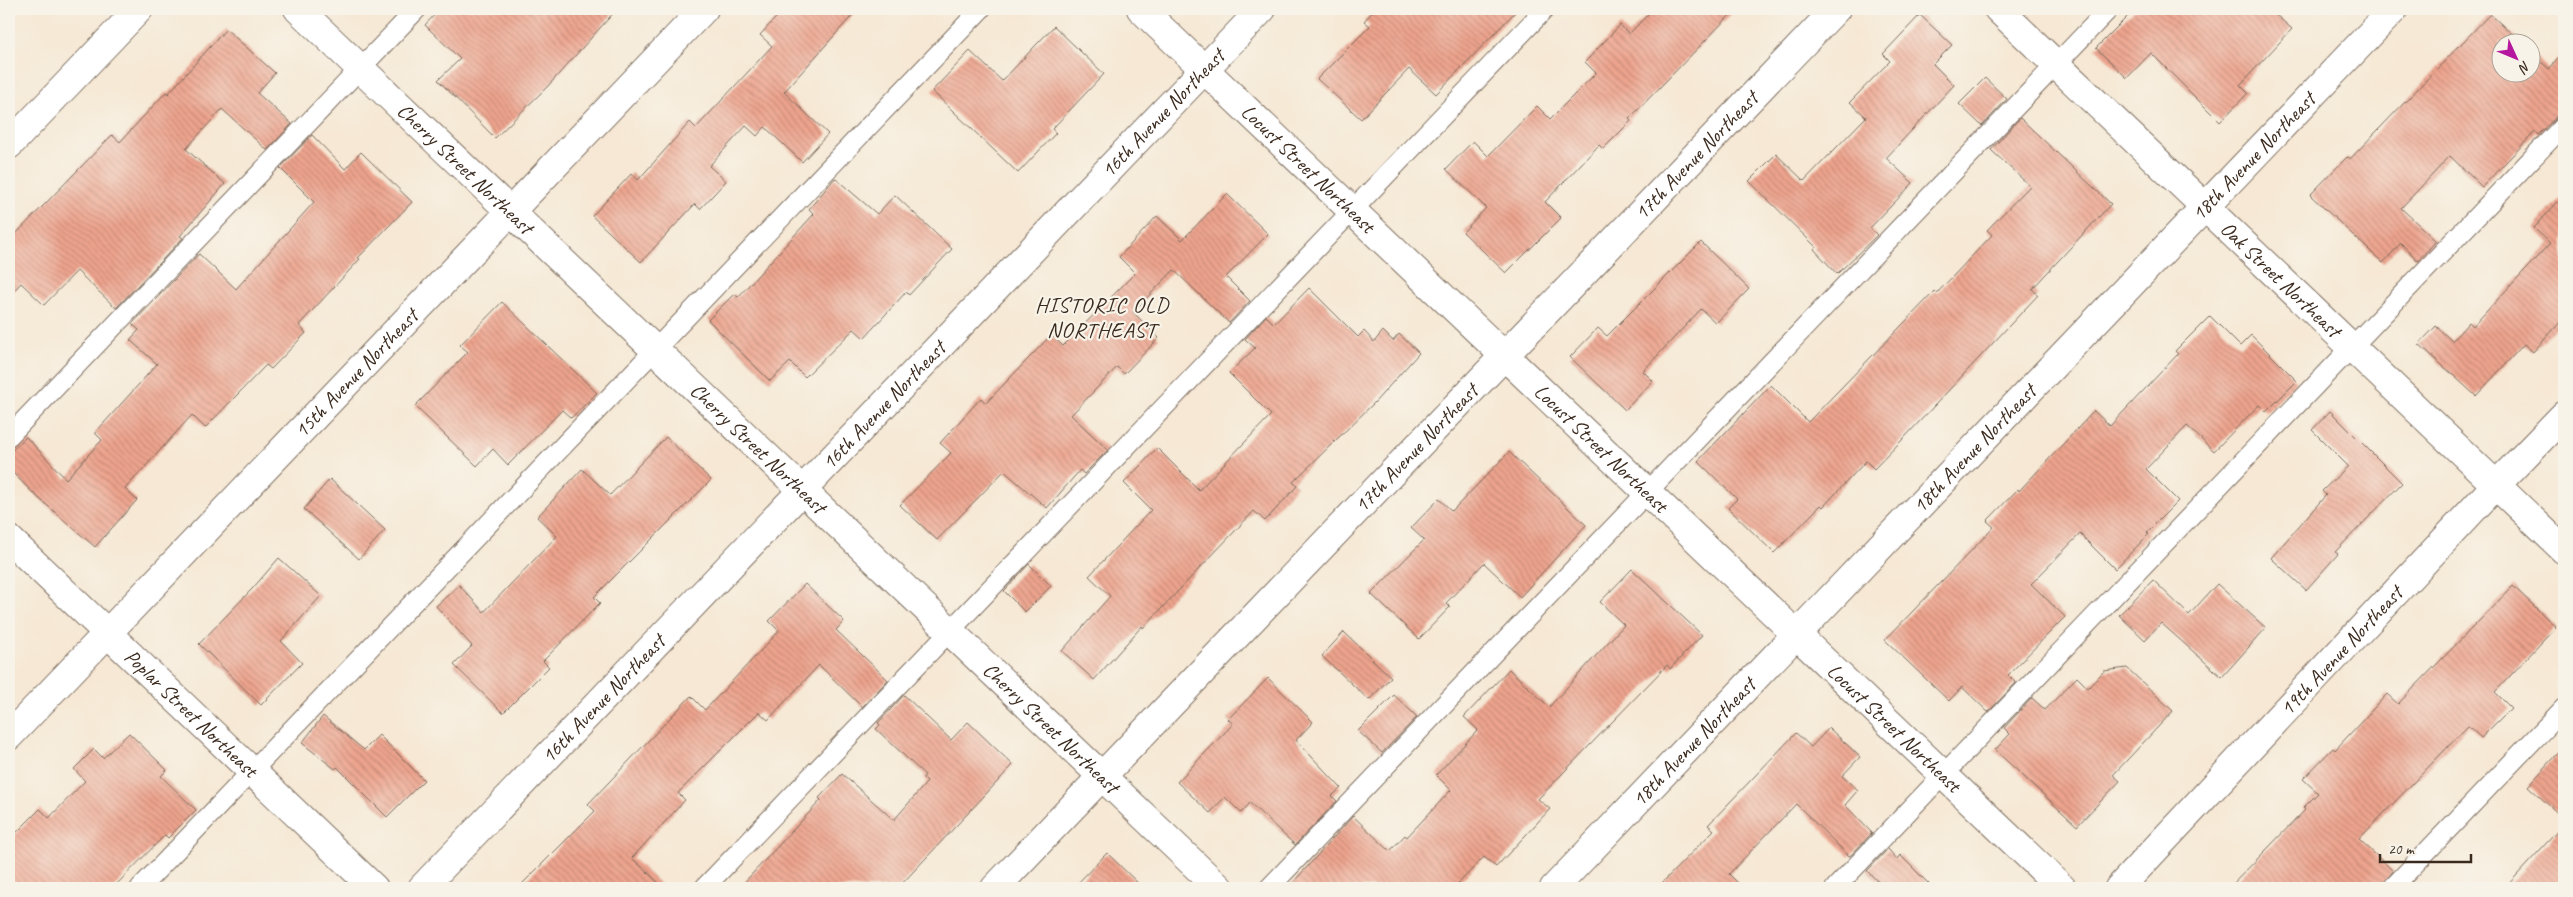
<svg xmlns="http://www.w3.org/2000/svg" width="2573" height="897" font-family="Caveat,sans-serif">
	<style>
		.building { fill: url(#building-back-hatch) }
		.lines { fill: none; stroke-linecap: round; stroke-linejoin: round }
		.service-casing { stroke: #7c6c5e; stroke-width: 21 }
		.minor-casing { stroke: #7c6c5e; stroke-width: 30 }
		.service { stroke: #fff; stroke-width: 19 }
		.minor { stroke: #fff; stroke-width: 28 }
		.labels { text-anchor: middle; stroke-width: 4.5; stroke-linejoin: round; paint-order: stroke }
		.street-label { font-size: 21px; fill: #3b2a1e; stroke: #f7f3e8 }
		.neighbourhood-label { font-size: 22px; letter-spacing: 1px; fill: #3b2a1e; stroke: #f7f3e8 }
	</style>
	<defs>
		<pattern id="building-back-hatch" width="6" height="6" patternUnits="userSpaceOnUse" patternTransform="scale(1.25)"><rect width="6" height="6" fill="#eea48e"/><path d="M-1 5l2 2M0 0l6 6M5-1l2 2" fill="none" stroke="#c28673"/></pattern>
	</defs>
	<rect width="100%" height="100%" fill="#f7f3e8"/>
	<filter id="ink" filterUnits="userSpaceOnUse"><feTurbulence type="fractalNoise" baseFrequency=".02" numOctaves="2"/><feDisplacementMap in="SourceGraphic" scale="10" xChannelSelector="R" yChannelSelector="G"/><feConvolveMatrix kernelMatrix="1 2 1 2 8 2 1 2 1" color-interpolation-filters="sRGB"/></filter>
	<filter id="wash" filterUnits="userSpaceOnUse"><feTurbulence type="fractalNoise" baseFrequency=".0096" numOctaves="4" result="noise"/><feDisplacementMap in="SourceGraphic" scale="20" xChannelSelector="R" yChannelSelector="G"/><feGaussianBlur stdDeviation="1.12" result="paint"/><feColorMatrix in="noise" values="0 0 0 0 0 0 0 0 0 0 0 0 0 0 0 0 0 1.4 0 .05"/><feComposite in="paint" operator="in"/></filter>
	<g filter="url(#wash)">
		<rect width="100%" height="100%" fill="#f6e8d4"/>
		<g id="blocks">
			<g class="building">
				<polygon points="440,9 617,9 548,86 495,138 438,80 460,59 425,25"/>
				<polygon points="784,9 858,9 784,92 828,134 802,162 765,127 757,136 746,126 709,166 726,181 700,209 695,204 641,262 592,216 632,173 638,180 690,122 696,128 772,46 760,35"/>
				<polygon points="1375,9 1518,9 1436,94 1409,69 1361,119 1317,79 1370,26 1364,21"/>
				<polygon points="1653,9 1736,9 1629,119 1631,121 1603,149 1599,145 1545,202 1561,218 1506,273 1463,232 1486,208 1446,169 1473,141 1488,156 1537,106 1550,119 1596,73 1585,62 1620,25 1629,34"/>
				<polygon points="2135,9 2269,9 2292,29 2240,85 2248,93 2220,122 2151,53 2127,78 2096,48"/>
				<polygon points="2490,14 2521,42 2500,42 2500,72 2530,72 2530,52 2549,69 2564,52 2564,109 2538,135 2535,132 2482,187 2450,156 2401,208 2436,241 2418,261 2401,243 2383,263 2310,195 2347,157 2350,159"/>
				<polygon points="1920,15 1952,45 1933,64 1954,85 1886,158 1913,183 1870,228 1877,235 1837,274 1814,249 1816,247 1749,181 1776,154 1804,181 1866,117 1850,102 1890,61 1883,54"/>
				<polygon points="1054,26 1104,74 1052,129 1056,133 1018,173 932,91 970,51 1002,81"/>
				<polygon points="226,29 275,73 257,93 292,124 267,150 222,109 186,149 225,184 180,236 183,238 116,308 77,271 44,305 21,283 9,296 9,241 112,135 120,142 166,92 168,94"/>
				<polygon points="1985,78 2007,99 1982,126 1959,104"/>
				<polygon points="2020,118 2111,204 2032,289 2038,295 1905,437 1874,469 1866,461 1823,507 1821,505 1774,553 1728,508 1737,499 1698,461 1771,385 1808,422 1935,291 1937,293 1992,235 1987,230 2030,186 1991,150"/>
				<polygon points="312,135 345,169 361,152 412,202 358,258 360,259 299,325 306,333 271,369 266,365 205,428 192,415 125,489 137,500 95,547 33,493 9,469 9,453 26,437 66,479 102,440 95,433 157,364 130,340 139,330 132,324 199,254 236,289 314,202 280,168"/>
				<polygon points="835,178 877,214 895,195 952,249 909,295 906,292 864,338 854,329 805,377 790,362 770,381 708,320 734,294 738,297 814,214 809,209"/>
				<polygon points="1227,194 1268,234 1226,277 1250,301 1229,323 1174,270 1133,312 1159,338 1124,374 1117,367 1071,415 1108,450 1084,474 1080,470 1047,508 1004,471 937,540 900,505 951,453 940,443 981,398 986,403 1051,335 1063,346 1135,273 1119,257 1157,216 1182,240"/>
				<polygon points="2564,195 2564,318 2533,352 2524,344 2476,396 2419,344 2436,326 2452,341 2469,322 2473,326 2550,243 2534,228"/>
				<polygon points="1701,242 1749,289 1716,323 1701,309 1643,371 1653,381 1625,410 1570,357 1598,328 1607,336"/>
				<polygon points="1309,288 1358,337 1364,331 1374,342 1383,331 1393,341 1399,334 1419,353 1375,402 1293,482 1297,486 1265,521 1254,511 1143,628 1142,626 1094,680 1062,651 1110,596 1089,576 1151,510 1124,483 1157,448 1199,490 1271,415 1229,373 1255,348 1245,339 1266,316 1274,324"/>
				<polygon points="502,302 597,393 571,418 562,410 508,465 493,449 477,466 415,406 468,352 460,345"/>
				<polygon points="2210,316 2240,346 2251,335 2297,381 2266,412 2259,405 2214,451 2187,426 2146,469 2178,501 2147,532 2149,534 2115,569 2080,534 2031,584 2065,617 2008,675 2016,683 1988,712 1962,687 1949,701 1885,640 1994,527 1987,521 2018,489 2019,491 2094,411 2110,426 2178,354 2175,351"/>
				<polygon points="2330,411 2402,483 2335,552 2338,554 2306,590 2271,558 2326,495 2322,491 2348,466 2312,430"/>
				<polygon points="666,437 711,480 594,597 600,603 543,661 549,667 503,713 454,665 472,646 436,606 459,585 484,612 557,536 537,517 582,469 610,495"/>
				<polygon points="1509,452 1586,525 1520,597 1484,563 1446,603 1450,607 1419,639 1371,594 1424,540 1411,528 1439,499 1452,511"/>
				<polygon points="330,479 385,530 359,559 304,509"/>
				<polygon points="279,558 321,596 281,641 302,663 261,705 199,644 253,588"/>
				<polygon points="1029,564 1051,586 1025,612 1004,591"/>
				<polygon points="1632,569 1702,635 1670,669 1667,665 1538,799 1550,809 1496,867 1484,857 1454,888 1288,888 1353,816 1390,851 1405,835 1407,837 1451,790 1436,775 1478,730 1464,717 1509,669 1549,707 1624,625 1600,602"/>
				<polygon points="2153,580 2189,615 2217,584 2266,628 2222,677 2161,623 2145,640 2119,615"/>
				<polygon points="805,584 844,621 836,630 888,680 862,707 819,665 768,720 759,712 678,793 685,800 632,858 664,888 518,888 595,811 588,804 691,696 705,710 779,631 769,621"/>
				<polygon points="2513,586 2556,627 2495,692 2511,708 2481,738 2468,726 2359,839 2393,871 2381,887 2229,888 2305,810 2303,808 2318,793 2303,779 2333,748 2335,750 2387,694 2398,704"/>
				<polygon points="1344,632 1391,677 1369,700 1322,656"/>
				<polygon points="2127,668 2173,711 2113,775 2120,781 2077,826 1995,750 2010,734 2004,728 2032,698 2045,710 2077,677 2088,688 2104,671"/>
				<polygon points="1268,678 1313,722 1296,740 1341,788 1332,796 1337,801 1295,845 1250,803 1241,813 1225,797 1210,813 1177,782 1233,724 1228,719"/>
				<polygon points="904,695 951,740 968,722 1013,765 898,888 739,888 821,800 819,798 842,774 894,820 927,782 923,778 925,775 876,729 880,725 878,723"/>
				<polygon points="1394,695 1417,717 1382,753 1358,731"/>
				<polygon points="323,716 364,750 379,735 424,780 387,817 337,767 335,769 302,743"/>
				<polygon points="1829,728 1860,757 1842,776 1858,790 1845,805 1872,833 1851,855 1849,856 1796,804 1729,874 1743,888 1657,888 1714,830 1708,825 1796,733 1811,747"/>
				<polygon points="129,733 167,770 161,776 196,810 168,838 165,835 113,888 9,888 9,840 40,809 49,818 85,781 74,769 94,749 103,758"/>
				<polygon points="2564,747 2564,819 2528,786"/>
				<polygon points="2564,824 2564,888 2505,888"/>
				<polygon points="1888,849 1897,859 1900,855 1933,888 1885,888 1867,871"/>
				<polygon points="1107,853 1143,888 1073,888"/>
			</g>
		</g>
	</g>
	<g filter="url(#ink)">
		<use href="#blocks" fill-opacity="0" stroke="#7c6c5e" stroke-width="1"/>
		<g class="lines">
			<defs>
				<g id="service">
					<polyline points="9,436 417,9"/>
					<polyline points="140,888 981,9"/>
					<polyline points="704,888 1545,9"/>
					<polyline points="1269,888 2109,9"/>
					<polyline points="1835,888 2564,125"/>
					<polyline points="2392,888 2564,708"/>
				</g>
				<g id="minor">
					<path id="s1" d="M298,9L1219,888"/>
					<path id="s2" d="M1141,9L2062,888"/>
					<path id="s3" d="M1998,9L2564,550"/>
					<polyline points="9,145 139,9"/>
					<path id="s4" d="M9,539L374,888"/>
					<path id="s5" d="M9,736L704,9"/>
					<path id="s6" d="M422,888L1262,9"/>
					<path id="s7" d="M995,888L1836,9"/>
					<path id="s8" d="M1554,888L2394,9"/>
					<path id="s9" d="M2119,888L2496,485L2564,415"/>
				</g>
			</defs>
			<use href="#service" class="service-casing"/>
			<use href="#minor" class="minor-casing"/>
			<use href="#service" class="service"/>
			<use href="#minor" class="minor"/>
		</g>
	</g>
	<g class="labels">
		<g class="street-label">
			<text dy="7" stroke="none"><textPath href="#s6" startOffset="1072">16th Avenue Northeast</textPath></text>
			<text dy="7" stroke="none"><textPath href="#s7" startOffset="1014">17th Avenue Northeast</textPath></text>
			<text dy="7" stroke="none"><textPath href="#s8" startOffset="1012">18th Avenue Northeast</textPath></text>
			<text dy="7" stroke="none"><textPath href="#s1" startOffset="231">Cherry Street Northeast</textPath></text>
			<text dy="7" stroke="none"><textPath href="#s2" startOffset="231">Locust Street Northeast</textPath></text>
			<text dy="7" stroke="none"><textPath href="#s3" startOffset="391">Oak Street Northeast</textPath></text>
			<text dy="7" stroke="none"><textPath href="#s5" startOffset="502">15th Avenue Northeast</textPath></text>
			<text dy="7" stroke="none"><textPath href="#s6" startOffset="668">16th Avenue Northeast</textPath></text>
			<text dy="7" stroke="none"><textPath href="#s1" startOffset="636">Cherry Street Northeast</textPath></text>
			<text dy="7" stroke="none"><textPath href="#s7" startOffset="609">17th Avenue Northeast</textPath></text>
			<text dy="7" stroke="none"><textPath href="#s2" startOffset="636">Locust Street Northeast</textPath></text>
			<text dy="7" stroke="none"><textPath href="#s8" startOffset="608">18th Avenue Northeast</textPath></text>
			<text dy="7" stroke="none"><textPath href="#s9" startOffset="325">19th Avenue Northeast</textPath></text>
			<text dy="7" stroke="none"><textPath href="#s6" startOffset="262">16th Avenue Northeast</textPath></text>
			<text dy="7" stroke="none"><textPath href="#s4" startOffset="252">Poplar Street Northeast</textPath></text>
			<text dy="7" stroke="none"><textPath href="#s1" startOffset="1041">Cherry Street Northeast</textPath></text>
			<text dy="7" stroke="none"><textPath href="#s2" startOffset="1041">Locust Street Northeast</textPath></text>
			<text dy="7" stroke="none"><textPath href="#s8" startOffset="202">18th Avenue Northeast</textPath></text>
		</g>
		<g class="neighbourhood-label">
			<text x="1102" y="312">HISTORIC OLD<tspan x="1102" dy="25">NORTHEAST</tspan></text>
		</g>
	</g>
	<rect width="2573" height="897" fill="none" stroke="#f7f3e8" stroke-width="30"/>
	<g transform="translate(2516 58) rotate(134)"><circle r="24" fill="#f7f3e8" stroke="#aca397"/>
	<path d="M0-4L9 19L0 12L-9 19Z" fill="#b5179e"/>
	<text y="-8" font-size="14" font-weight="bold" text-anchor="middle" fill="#3b2a1e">N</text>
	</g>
	<path d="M2380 854v8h91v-8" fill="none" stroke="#3b2a1e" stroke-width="2.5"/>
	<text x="2388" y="854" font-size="15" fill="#3b2a1e" stroke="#f7f3e8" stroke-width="4" paint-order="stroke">20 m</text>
</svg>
